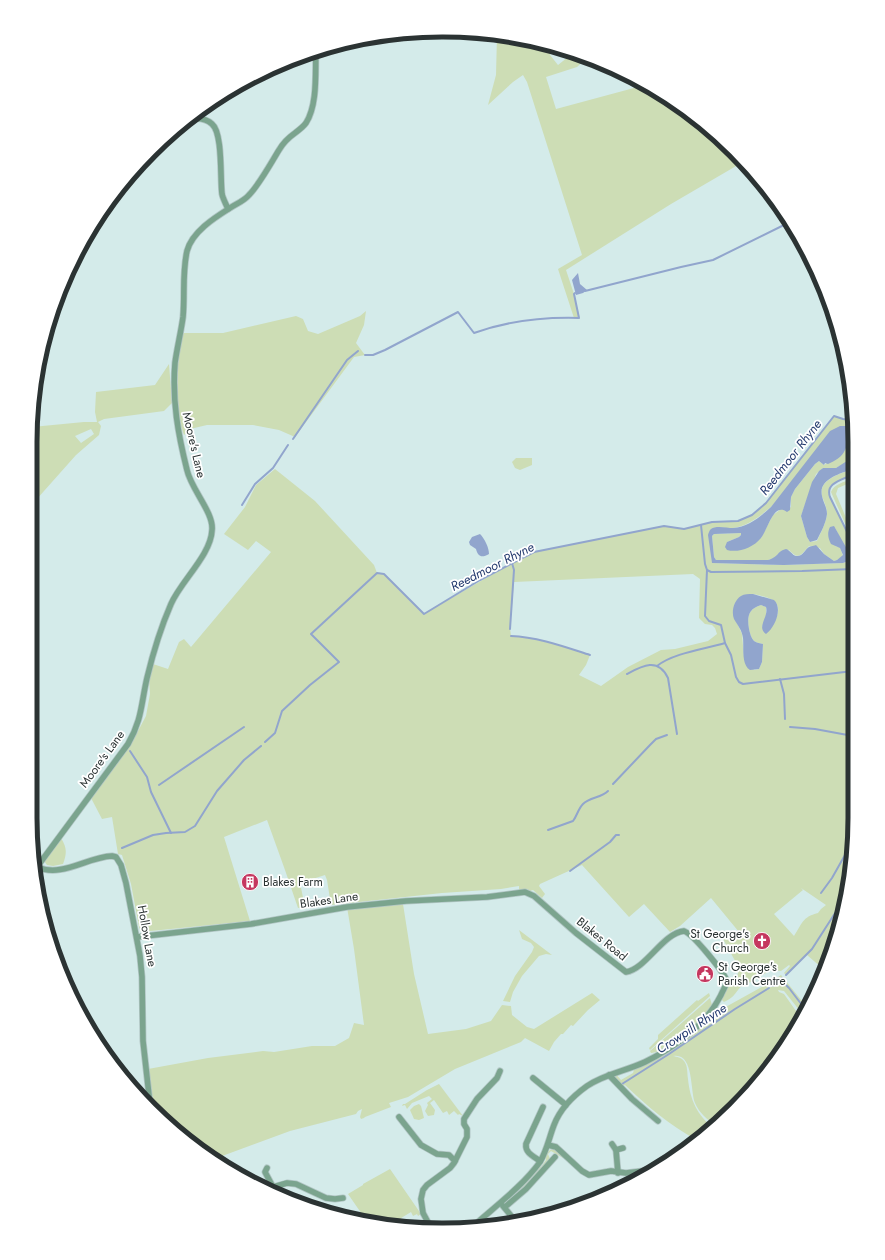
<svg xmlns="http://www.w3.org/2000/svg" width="885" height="1260" font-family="Jost,sans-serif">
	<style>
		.green { fill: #cdddb5; fill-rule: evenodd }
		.water { fill: #91a5cd }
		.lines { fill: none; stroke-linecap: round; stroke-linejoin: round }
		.stream { stroke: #91a5cd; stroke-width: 2 }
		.minor-casing { stroke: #b2c6c5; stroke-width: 7 }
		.minor { stroke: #7ba48e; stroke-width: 5.5 }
		.labels { text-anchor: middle; stroke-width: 3.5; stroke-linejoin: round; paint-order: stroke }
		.street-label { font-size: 12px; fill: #2b3333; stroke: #fff }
		.poi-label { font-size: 12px; fill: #2b3333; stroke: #fff; text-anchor: start }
		.water-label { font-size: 13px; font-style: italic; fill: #253b6f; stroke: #fff }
		.rim { fill: none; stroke: #2b3333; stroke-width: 5 }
	</style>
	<rect width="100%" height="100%" fill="#d4ebea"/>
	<g class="green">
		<polygon points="497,35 554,46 550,55 558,65 573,53 587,58 577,67 546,77 556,109 645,85 693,115 701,124 702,123 743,162 671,204 566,270 574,294 580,319 574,318 558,269 582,255 527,82 523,75 513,82 488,105 496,75"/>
		<polygon points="366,311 364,325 356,343 365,355 354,357 295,437 279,430 253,425 207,425 190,429 184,435 176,412 177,370 182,333 223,333 296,316 303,319 308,331 318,334 360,316"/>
		<path d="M169,364L172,403L164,411L104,419L98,422L101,426L99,435L76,455L36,500L30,509V442L32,427L84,422H97L95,412L96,392L155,385ZM91,429L94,434L81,443L75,436Z"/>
		<path d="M834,416L843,419L852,420V426H846L771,507C760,516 748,526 733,528C726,528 719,527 711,529L712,563L784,565L843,563L851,560L835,528V546L840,547L843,556L837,560L834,561L824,554L820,548L809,546C800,556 799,560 789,550L780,552L775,558L768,560H716L714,557L712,536L714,534L741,533L742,534L739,537L727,542L761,538L773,515L781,509H784L785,511L791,507V497L795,489L815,464L819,461L824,465L827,463L847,444V441L852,436V459L836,468H823L816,474L801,516L807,537L810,542L817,541C821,532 826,523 827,514C827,507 824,502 822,496C818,479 841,474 852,469V475C842,480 825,483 830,497L852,542L854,844L841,924L825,966L822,968L807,955L786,975L784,973L790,966L789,965L781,971L771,970L747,984L748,986L744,984C735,991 736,997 724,1002L721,999L728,985L737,978L739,968L723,939L739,932L711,898L680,926L670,932L644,904L629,917L582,865L540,884L539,886L545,894L542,898L533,890L530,891L527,889L519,890V886L501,889L442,893L331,905L327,880L325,875L300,883L305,907L298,908L285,870L267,820L224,837L250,921L141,932L139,927L131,884L122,855L118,854L112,817L102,819L91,798L130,746L146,716L150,694L149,679L153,664L168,669L179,642L184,639L191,647L271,552L256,541L248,550L224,534L245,507L256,485L275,469L315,501L374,565L377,573L384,574L424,614L510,564L534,552L664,526L684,529L712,522L738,521L752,515L766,503ZM693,574L700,579L699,618L705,624L712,625L715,628L717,634L708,641L675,649L661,650L628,667L601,686L579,675L586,665L590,655C565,647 538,638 511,636L510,628L514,582ZM753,594C762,596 780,598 778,611C778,615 775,620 774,624L762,627L766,616V607L761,605C748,609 747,617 749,629C750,633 751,638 754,641C757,643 760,643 763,644L762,662L759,669L754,670L744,657L742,634L733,614L735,603ZM801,888L826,905L821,909L818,913C802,917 802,924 794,936L774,914L803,890Z"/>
		<polygon points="516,458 532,458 532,465 520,470 515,468 512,462"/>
		<path d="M852,479V482L838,488L836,494L852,532V539L831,492C834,484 844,482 852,479Z"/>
		<path d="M61,838C67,848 67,853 63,864L53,866L47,865L44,861Z"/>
		<polygon points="403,904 414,974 428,1034 466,1029 491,1021 502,1005 511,1006 512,1015 527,1027 534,1029 592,993 600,1000 588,1010 573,1026 571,1025 563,1034 561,1034 554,1042 549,1051 525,1038 521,1042 455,1069 408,1097 389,1103 391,1107 365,1117 364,1118 361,1119 360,1117 362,1109 358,1111 356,1114 290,1131 214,1159 171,1128 152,1107 148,1069 208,1058 263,1051 274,1052 312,1046 335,1046 349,1038 354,1023 364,1025 354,949 347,907"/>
		<polygon points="519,930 552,955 546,954 539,956 522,976 513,992 510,1002 503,1001 515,976 532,952 534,947 531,943 522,939"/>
		<path d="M781,975L806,1006L812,1001L806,1011L804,1009L800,1011L784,991L778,990L779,992L784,994L801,1018L770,1068L716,1126C708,1120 699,1113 695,1103C690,1090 694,1052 673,1056C677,1057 681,1057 684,1061C688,1066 687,1073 688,1079C690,1099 697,1116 714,1128L697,1140C669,1125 647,1106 625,1085L622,1086L614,1076L615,1073L621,1080L633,1073L634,1070L645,1065L692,1033L712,1016L722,1009L767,984L769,988L773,986L771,982Z"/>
		<polygon points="709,993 710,996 650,1050 649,1048 658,1039 658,1035 697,1000 698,1001"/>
		<path d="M710,998L712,1005C700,1022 684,1036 665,1047C661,1049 656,1053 651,1053L650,1051Z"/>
		<polygon points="439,1084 463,1116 459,1114 458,1115 454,1111 449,1115 447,1111 443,1113 434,1100 430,1103 435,1110 434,1115 428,1116 425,1111 428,1105 427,1103 432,1099 429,1096 412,1103 407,1109 405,1105 402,1106 403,1104 405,1104 427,1090"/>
		<polygon points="419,1104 421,1106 424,1118 419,1120 414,1119 410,1110 414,1106"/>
		<path d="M553,1149H556L564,1156L563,1158L551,1151L548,1154L550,1159L531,1182L509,1199L532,1177L538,1167H541L546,1160L545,1157C546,1154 548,1150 553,1149Z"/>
		<polygon points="390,1169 421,1214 418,1216 417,1214 413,1216 411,1212 388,1226 366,1220 348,1194 363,1185 363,1184"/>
	</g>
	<g class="water">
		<polygon points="578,273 580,284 587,290 583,293 576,295 572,280"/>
		<path d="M840,426H852V436C846,440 848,445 845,450C842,457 835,461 828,464L825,463L824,465L819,461L815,464L795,489L791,497L790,510L787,512C773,502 768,530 761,538C753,548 738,553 727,550L725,547L727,542L739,537L741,535V533L714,534L712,536L714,557L716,560H768C779,557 777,551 786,549C790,550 792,555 796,556C803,557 805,549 809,547C810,546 815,546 816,545L824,554L834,561L837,560L843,555L840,548L831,544C828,538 827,533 830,527L834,526L851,556V560L843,563L784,565L712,563L708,535C709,532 709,531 711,529C716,525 727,528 733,528C748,527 760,517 771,507L830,431Z"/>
		<path d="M850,459H852V469C840,474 818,479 822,496C823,502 827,507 827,514C826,523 821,532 817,540L810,542L807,537L801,516L812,482L819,471L823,468H836Z"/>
		<path d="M480,534C485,539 489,548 489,554C482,558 478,557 476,549L470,545L469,542L472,537Z"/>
		<path d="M753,594L774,600C783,608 775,628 766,634C756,627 769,617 766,607L761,605C748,609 747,617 749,629C750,633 751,638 754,641C757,643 760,643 763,644L762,662L759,669L750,670C741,665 744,647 743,638C742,630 738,626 734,619C731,612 734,600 741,596C744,594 749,594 753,594Z"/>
	</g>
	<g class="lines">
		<g class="stream">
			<polyline points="585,291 681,267 713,260 788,223"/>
			<path d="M365,355H373L385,350L458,312L474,333C507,321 544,317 579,318L574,294L575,293"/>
			<polyline points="293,439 347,360 358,351"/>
			<path d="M852,475C842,480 825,483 830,497L852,542"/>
			<polyline points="242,505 255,484 273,468 288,445"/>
			<polyline points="701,525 705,564 707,570 711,572 802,571 853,569"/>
			<polyline points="707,570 705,616 709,621 721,625 725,643 731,655 736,677 739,682 743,684 751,683 853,671"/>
			<polyline points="510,629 514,570 512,563"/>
			<path d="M511,636C538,637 565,647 590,655"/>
			<path d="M657,666C673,653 705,649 725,643"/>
			<path d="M627,674C642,666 658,657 668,678L677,734"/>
			<polyline points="780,679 784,694 785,719"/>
			<polyline points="790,727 815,729 853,736"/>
			<polyline points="265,742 275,733 282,711 310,685 339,662 311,634 377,573 384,574 424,614 480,580 534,552 664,526 684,529 712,522 738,521 752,515 766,503 834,416 843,419 852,420"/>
			<polyline points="130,751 147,777 151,792 171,833"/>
			<polyline points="613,784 650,745 656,739 667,735"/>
			<polyline points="159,785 244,727"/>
			<path d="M548,830L573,821C577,816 578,809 583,804C590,797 601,798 608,791"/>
			<polyline points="122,848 153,835 166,833 185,832 195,826 217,791 244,760 261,746"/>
			<polyline points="570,871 610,842 616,835 619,835"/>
			<polyline points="821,893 832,878 854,839"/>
			<polyline points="786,975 812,949 846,896"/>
			<polyline points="781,980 789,988 805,1009"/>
			<polyline points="773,986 782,978"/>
			<polyline points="622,1084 669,1054 735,1009 769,988"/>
		</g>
		<defs>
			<g id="minor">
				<path d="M189,119C196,118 206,118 212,124C223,133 220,179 222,194C223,199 226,204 228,209"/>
				<path d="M37,867L128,744C142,720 141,704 147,678C153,653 161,627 171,604C181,581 211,555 212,530C214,513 191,489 187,470C178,434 172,401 175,363C177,348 181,332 183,317C185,295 182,273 187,251C192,232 214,218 230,208C236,204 244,201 249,195C259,185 271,163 279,150C283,143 288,138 295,133C299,130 303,127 306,123C318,104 315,72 316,51"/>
				<path d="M37,867C62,878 87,857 112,856L116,857L121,865L126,883L140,956L142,977L143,1041L150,1104"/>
				<path d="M137,937L251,924L347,907L406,901L487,897L525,892L534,896L576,933L626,972C646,969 663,933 684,931C693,934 723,971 727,981C726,986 723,990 721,995C706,1025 675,1047 645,1062C626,1071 604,1074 587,1086C573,1096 560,1109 554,1125C549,1138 547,1150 540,1162C521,1188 494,1207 470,1229"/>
				<polyline points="609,1075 632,1099 658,1121"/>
				<polyline points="533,1078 566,1105"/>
				<polyline points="399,1117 421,1145 437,1154 449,1155 455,1161"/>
				<polyline points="612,1144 616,1150 618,1173"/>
				<polyline points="548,1145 556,1147 582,1171 589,1175 611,1171 626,1173 651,1170"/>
				<polyline points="616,1150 623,1148"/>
				<path d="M540,1161C533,1156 525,1153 526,1144L543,1107"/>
				<polyline points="267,1168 265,1172 273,1187 269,1191"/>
				<polyline points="273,1187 287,1183 296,1184 326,1198 335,1199 343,1198"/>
				<polyline points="503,1206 517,1223"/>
				<polyline points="505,1207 526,1189 555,1157"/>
				<polyline points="431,1228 423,1213 421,1199 423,1190 427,1185 450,1168 454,1163 467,1137 467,1129 464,1124 464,1119 477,1099 497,1078 500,1071"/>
			</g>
		</defs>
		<use href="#minor" class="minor-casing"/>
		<use href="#minor" class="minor"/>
	</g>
	<defs>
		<symbol id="building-disc" viewBox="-11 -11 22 22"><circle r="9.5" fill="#c5375f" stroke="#fff"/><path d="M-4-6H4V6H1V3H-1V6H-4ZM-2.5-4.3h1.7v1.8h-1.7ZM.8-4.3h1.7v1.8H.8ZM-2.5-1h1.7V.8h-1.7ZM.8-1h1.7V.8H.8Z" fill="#fff"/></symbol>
		<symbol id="church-disc" viewBox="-11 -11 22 22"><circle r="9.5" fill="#c5375f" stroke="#fff"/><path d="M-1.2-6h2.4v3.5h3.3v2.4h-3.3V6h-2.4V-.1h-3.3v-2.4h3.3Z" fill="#fff"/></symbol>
		<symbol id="civic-disc" viewBox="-11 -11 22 22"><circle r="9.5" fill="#c5375f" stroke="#fff"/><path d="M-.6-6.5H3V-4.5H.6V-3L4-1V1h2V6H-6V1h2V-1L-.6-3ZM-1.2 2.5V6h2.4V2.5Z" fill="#fff"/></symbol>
	</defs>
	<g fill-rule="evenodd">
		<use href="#building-disc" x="240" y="872" width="20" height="20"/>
		<use href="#church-disc" x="752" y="931" width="20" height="20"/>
		<use href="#civic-disc" x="695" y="964" width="20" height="20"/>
	</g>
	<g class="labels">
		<g class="street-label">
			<text transform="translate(194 445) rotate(77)" y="4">Moore's Lane</text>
			<text transform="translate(102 759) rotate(-54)" y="4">Moore's Lane</text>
			<text transform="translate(329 900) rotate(-8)" y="4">Blakes Lane</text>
			<text transform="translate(147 936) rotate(80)" y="4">Hollow Lane</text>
			<text transform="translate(602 939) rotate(39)" y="4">Blakes Road</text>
		</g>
		<g class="poi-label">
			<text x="263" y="886">Blakes Farm</text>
			<text x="749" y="938" text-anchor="end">St George's<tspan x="749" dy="14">Church</tspan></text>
			<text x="718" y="971">St George's<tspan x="718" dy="14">Parish Centre</tspan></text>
		</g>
		<g class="water-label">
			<text transform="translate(790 457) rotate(-52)" y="5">Reedmoor Rhyne</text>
			<text transform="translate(492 566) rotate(-27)" y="5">Reedmoor Rhyne</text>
			<text transform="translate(691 1028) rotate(-33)" y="5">Crowpill Rhyne</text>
		</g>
	</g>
	<path d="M0 0H885V1260H0ZM442 37H443A405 405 0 0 1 848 442V818A405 405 0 0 1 443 1223H442A405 405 0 0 1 37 818V442A405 405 0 0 1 442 37Z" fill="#fff" fill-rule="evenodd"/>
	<path class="rim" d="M442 37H443A405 405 0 0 1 848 442V818A405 405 0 0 1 443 1223H442A405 405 0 0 1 37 818V442A405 405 0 0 1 442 37Z"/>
</svg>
